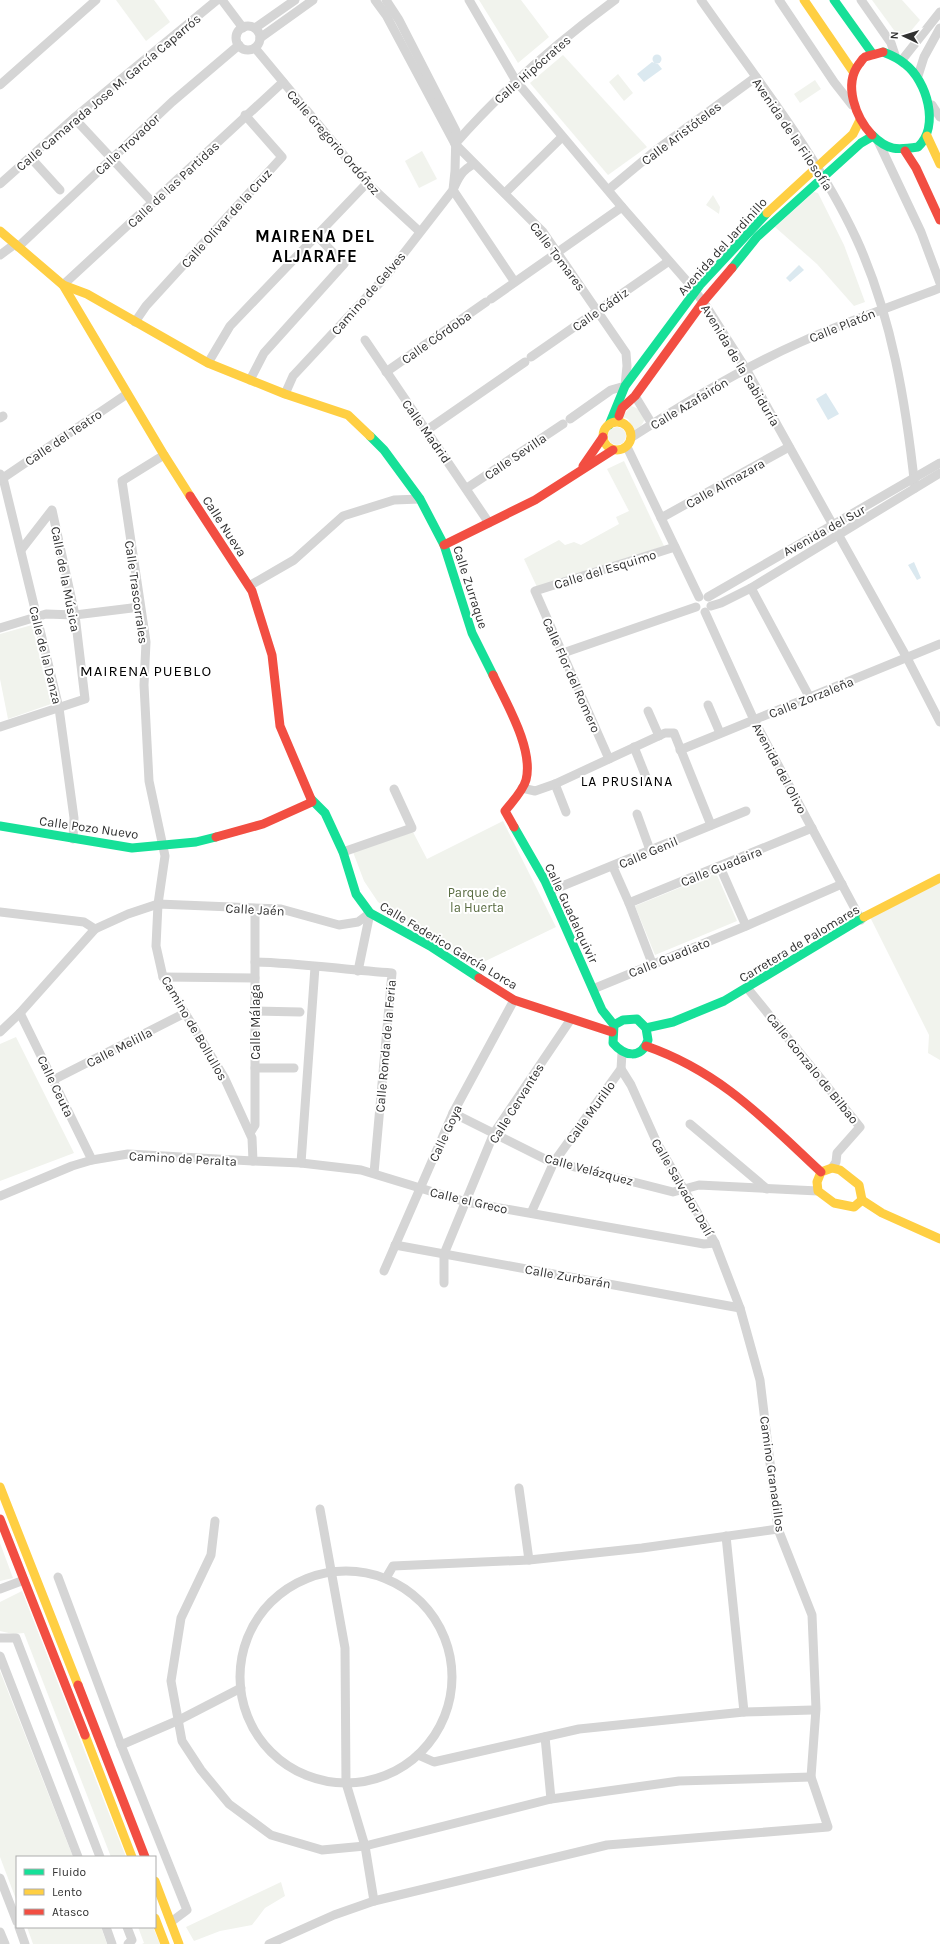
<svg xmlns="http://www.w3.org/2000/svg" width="940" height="1944" font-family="Karla,sans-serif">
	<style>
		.green { fill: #f1f3ed }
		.water { fill: #dbe9f0 }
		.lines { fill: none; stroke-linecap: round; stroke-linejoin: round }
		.street { stroke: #d5d5d5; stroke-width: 9 }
		.fast { stroke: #16e098; stroke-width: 9 }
		.slow { stroke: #ffcf43; stroke-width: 9 }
		.jam { stroke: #f24e42; stroke-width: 9 }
		.labels { text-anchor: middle; stroke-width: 4; stroke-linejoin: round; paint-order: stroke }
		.street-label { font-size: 13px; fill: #313131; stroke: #fff }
		.park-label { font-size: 13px; fill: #586b40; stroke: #fff }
		.neighbourhood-label { font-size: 14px; letter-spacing: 1px; fill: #000; stroke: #fff }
		.quarter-label { font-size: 15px; letter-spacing: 1px; fill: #000; stroke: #fff }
		.district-label { font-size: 17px; font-weight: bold; letter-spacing: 1px; fill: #000; stroke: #fff }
	</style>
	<rect width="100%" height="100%" fill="#fff"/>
	<g class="green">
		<polygon points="116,0 154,0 170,22 146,41"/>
		<polygon points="479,0 521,0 549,37 518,63"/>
		<polygon points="872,0 902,0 920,20 905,38 899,37"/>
		<polygon points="563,55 647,147 608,175 530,83"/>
		<polygon points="618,74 633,93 624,101 609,82"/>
		<polygon points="815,80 821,89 800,103 794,94"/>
		<polygon points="422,151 437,179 419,188 405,161"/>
		<polygon points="814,192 818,193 844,245 865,302 854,306 817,264 775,227"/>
		<polygon points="713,195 720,207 719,214 706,205"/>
		<path d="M631,406C646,410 650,423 634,430L628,419L622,417Z"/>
		<circle cx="617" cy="436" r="9"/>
		<polygon points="624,461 664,546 537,587 524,559 559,540 565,545 574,542 581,545 619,524 616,517 629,511 607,469"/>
		<polygon points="32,625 51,704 8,719 0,679 0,634"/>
		<polygon points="503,821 556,927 473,967 378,902 364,881 353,852 413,832 427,859"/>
		<polygon points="716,873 737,921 655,955 635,906"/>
		<polygon points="940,877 940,1060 928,1053 929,1035 869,915"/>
		<polygon points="16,1037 74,1153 0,1181 0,1044"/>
		<polygon points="0,1543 13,1578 0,1581"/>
		<polygon points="22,1591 126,1857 111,1857 24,1633 13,1634 0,1631 0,1602"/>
		<polygon points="0,1671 73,1857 17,1857 17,1902 0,1857"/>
		<polygon points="281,1882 285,1896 265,1908 252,1925 220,1931 194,1941 186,1927"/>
		<polygon points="27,1927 101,1927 107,1944 33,1944"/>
		<polygon points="138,1927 153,1927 160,1944 142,1944 144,1943"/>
	</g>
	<g class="water">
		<circle cx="657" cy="59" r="4.5"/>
		<polygon points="652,62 658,64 662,69 644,82 637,74"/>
		<polygon points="799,265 804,270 790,282 786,278"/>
		<polygon points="826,393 839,414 828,420 816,399"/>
		<polygon points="914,562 921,578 917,580 908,565"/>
	</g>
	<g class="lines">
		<g class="street">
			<polyline points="222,0 243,28"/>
			<polyline points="375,0 386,15 455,144 543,232 626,353 627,366 625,386 611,390 570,419"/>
			<polyline points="469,0 516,81 622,207 692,287 706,306 746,369 907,658 940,722"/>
			<path d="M701,0C754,76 817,154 856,238C892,316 906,404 915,488"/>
			<polyline points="779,0 834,82 852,105"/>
			<polyline points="861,0 891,43 895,55"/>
			<circle cx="248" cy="38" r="12"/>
			<polyline points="255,28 295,0"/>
			<polyline points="260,38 313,0"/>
			<polyline points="255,48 367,183 419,231"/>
			<polyline points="902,60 940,12"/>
			<polyline points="918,76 924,57 940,28"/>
			<polyline points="0,85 96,0"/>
			<polyline points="932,105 940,117"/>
			<polyline points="74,118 153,203"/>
			<polyline points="878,141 921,232 940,283"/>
			<path d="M455,144C502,90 558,42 615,0"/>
			<polyline points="30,157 60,190"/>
			<path d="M474,164C462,170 458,178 453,190L514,281"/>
			<polyline points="0,184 74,118 217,0"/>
			<polyline points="608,190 655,151 756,77"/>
			<polyline points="505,193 562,137"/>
			<polyline points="18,247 172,102 239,45"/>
			<polyline points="0,255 15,244"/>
			<polyline points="63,285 283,82"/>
			<polyline points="491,299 622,207"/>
			<polyline points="135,322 146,306 282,157 245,115"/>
			<polyline points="365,340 489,523"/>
			<polyline points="531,357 669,261"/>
			<polyline points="208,363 230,326 367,183"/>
			<polyline points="386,372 486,302"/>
			<polyline points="250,380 264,353 344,264 317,236"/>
			<polyline points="285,394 293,376 387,275 453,190 455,171 456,131 399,20 386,0"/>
			<polyline points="635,396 652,424"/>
			<polyline points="0,418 3,416"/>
			<polyline points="427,430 525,362"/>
			<path d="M632,437C686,402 742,368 801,342C847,321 894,306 940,288"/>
			<polyline points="627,447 699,597"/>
			<polyline points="164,455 122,481 146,642 144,685 149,781 165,856 158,904 156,946 163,977 224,1077 252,1138 253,1161 301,1163 361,1170 466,1202 704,1244 715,1243"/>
			<polyline points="0,474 3,478 59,708 74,818 73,839"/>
			<polyline points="0,480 127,394"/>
			<polyline points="467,488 563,424"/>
			<polyline points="661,518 789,447"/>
			<polyline points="249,586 294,560 343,516 394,500 420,499"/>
			<polyline points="751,588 810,698"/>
			<polyline points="708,597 940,463"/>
			<polyline points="711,606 721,603 751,588 940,473"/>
			<polyline points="705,612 754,720 861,920"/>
			<polyline points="0,628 46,614 75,615 140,607"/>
			<polyline points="563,653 696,607"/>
			<polyline points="708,705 720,733"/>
			<polyline points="648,711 659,736"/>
			<polyline points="0,727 85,699 75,615 52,510 21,550"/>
			<polyline points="634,747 648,782"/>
			<polyline points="680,750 940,644"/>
			<polyline points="609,759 535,591 675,547"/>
			<polyline points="555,784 566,812"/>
			<polyline points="522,788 535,791 555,784 665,733 674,733 711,825"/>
			<polyline points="637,814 650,850"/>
			<polyline points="343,852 412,828 394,789"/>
			<polyline points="613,867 629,903 652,963"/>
			<polyline points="720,867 746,926"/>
			<polyline points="550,891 746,811"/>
			<polyline points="629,903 812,828"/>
			<polyline points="0,912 84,922 95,929"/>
			<path d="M255,962C301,963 346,970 392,973L374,1173"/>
			<polyline points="358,971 370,913"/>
			<polyline points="163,977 255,978"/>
			<polyline points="593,989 746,926 842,884"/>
			<polyline points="748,989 860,1127 837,1153 836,1162 832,1168"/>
			<polyline points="255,1011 300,1012"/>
			<polyline points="20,1013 92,1160"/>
			<polyline points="0,1032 20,1013 95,929 128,914 158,904 281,909 339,925 358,922 370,913"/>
			<polyline points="255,1068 294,1068"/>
			<polyline points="53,1080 185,1013"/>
			<polyline points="453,1113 547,1160 673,1192 699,1185 818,1191"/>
			<polyline points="690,1124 767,1189"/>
			<polyline points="250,1133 255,1125 255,909"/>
			<polyline points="301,1163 315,967"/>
			<polyline points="0,1196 72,1166 92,1160 128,1154 253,1161"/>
			<polyline points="531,1213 554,1162 621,1069 622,1053"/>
			<polyline points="395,1245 740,1308"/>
			<polyline points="384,1271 453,1113 514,1000"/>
			<polyline points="444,1283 444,1254 494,1133 571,1019"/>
			<polyline points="519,1488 529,1560"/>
			<polyline points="320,1509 345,1648 346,1783 365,1846 374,1901"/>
			<polyline points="215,1521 211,1555 181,1618 171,1681 182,1741 201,1770 229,1804 271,1835 322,1850 365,1846 551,1799 679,1781 811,1777"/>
			<polyline points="726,1536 744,1712"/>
			<circle cx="346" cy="1677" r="106"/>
			<polyline points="58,1577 121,1745 187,1910 171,1922"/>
			<polyline points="386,1578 393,1566 529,1560 642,1548 778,1529"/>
			<polyline points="0,1589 24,1580"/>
			<polyline points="0,1638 16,1638 100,1857"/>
			<polyline points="0,1656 78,1857"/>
			<polyline points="545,1737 551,1799"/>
			<polyline points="121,1745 179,1720 241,1688"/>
			<polyline points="418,1755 434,1762 579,1729 744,1712 812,1710"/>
			<polyline points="0,1878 17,1922"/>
			<polyline points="19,1927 25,1944"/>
			<polyline points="106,1927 112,1944"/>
			<polyline points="127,1927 132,1940 128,1944"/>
			<polyline points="0,1932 5,1944"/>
			<polyline points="269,1944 334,1915 374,1901 607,1845 828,1827 811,1777 816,1709 812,1615 778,1529 760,1380 740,1308 715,1243 657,1143 631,1085 621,1069"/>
		</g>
		<g class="fast">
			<polyline points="834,0 872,53"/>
			<path d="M872,135C888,151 897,150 918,147C940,126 927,81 905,64C898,58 891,55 883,52"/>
			<polyline points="732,268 757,237 861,143 873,136"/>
			<polyline points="609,425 625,386 700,285 767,213"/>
			<polyline points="370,436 384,450 420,499 444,545 472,633 493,675"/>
			<polyline points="311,799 325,813 343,852 356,894 370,913 430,946 479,978"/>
			<polyline points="0,826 132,848 196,842 216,837"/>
			<polyline points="514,827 545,881 602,1010 614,1025"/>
			<path d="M637,1019L646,1028L648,1040C641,1060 624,1056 613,1043L614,1025L623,1020Z"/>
			<polyline points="646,1028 673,1022 724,1001 864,917"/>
		</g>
		<g class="slow">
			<polyline points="804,0 854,73"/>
			<polyline points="927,136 940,164"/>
			<polyline points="767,213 853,134 860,120"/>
			<polyline points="0,231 63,285 164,455 190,496"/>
			<polyline points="63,285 87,294 208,363 285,394 348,415 370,436"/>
			<circle cx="617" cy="436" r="14"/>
			<polyline points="864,917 940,878"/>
			<polygon points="832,1168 840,1170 859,1185 862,1200 854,1207 834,1203 818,1191 817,1182 821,1172"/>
			<polyline points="862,1200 882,1213 940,1239"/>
			<polyline points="0,1487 78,1685"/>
			<polyline points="85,1735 132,1857"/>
			<polyline points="155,1881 179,1944"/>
			<polyline points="155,1918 165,1944"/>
		</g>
		<g class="jam">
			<path d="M872,135C856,118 843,85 859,64C861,62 862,59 865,57C870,55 877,54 883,52"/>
			<polyline points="905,151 916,168 940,220"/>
			<polyline points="619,416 622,408 635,396 703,302 732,268"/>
			<polyline points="583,466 603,437"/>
			<polyline points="190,496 252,591 272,655 280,726 311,799"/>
			<polyline points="444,545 535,500 613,450"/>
			<path d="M493,675C506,703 534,749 526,780C523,791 512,802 505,811L514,827"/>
			<polyline points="216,837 263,824 312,802"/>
			<polyline points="479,978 514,1000 612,1032"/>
			<path d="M646,1046C721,1072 765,1120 821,1172"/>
			<polyline points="0,1519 85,1735"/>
			<polyline points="78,1685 145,1857"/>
		</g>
	</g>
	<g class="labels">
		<g class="street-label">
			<text transform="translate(532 69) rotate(-41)" y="5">Calle Hipócrates</text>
			<text transform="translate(108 92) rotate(-40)" y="5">Calle Camarada Jose M. García Caparrós</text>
			<text transform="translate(681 133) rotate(-37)" y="5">Calle Aristóteles</text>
			<text transform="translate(793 134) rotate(56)" y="5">Avenida de la Filosofía</text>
			<text transform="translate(334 142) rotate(49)" y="5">Calle Gregorio Ordóñez</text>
			<text transform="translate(127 144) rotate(-43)" y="5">Calle Trovador</text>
			<text transform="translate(173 184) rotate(-43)" y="5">Calle de las Partidas</text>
			<text transform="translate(226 218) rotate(-48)" y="5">Calle Olivar de la Cruz</text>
			<text transform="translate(722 246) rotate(-48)" y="5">Avenida del Jardinillo</text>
			<text transform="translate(558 256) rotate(53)" y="5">Calle Tomares</text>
			<text transform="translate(368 293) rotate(-49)" y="5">Camino de Gelves</text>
			<text transform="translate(600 309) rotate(-35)" y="5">Calle Cádiz</text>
			<text transform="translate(842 325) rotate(-22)" y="5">Calle Platón</text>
			<text transform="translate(436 337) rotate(-35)" y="5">Calle Córdoba</text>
			<text transform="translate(741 365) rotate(59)" y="5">Avenida de la Sabiduría</text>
			<text transform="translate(689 403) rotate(-31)" y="5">Calle Azafairón</text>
			<text transform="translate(427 431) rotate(55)" y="5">Calle Madrid</text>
			<text transform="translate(63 437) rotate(-34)" y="5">Calle del Teatro</text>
			<text transform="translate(515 456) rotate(-34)" y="5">Calle Sevilla</text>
			<text transform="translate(725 483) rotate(-29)" y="5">Calle Almazara</text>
			<text transform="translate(225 526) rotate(57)" y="5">Calle Nueva</text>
			<text transform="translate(824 530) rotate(-29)" y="5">Avenida del Sur</text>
			<text transform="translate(605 569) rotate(-17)" y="5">Calle del Esquimo</text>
			<text transform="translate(66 579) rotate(79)" y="5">Calle de la Música</text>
			<text transform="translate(471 587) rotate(72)" y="5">Calle Zurraque</text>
			<text transform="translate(137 592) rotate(82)" y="5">Calle Trascorrales</text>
			<text transform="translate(46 655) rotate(76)" y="5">Calle de la Danza</text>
			<text transform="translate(572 675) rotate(66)" y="5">Calle Flor del Romero</text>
			<text transform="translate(811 697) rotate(-22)" y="5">Calle Zorzaleña</text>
			<text transform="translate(780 768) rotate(62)" y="5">Avenida del Olivo</text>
			<text transform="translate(89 827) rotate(8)" y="5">Calle Pozo Nuevo</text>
			<text transform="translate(648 852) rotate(-23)" y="5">Calle Genil</text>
			<text transform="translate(721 866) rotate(-22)" y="5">Calle Guadaira</text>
			<text transform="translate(255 909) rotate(3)" y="5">Calle Jaén</text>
			<text transform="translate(572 913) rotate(65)" y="5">Calle Guadalquivir</text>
			<text transform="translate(799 943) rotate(-31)" y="5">Carretera de Palomares</text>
			<text transform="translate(449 945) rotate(31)" y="5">Calle Federico García Lorca</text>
			<text transform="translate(669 957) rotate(-22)" y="5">Calle Guadiato</text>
			<text transform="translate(255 1022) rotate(-90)" y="5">Calle Málaga</text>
			<text transform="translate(195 1028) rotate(60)" y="5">Camino de Bollullos</text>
			<text transform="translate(385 1046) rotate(-85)" y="5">Calle Ronda de la Feria</text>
			<text transform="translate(119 1047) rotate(-27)" y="5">Calle Melilla</text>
			<text transform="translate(813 1068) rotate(51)" y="5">Calle Gonzalo de Bilbao</text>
			<text transform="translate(56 1086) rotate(64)" y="5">Calle Ceuta</text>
			<text transform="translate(516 1103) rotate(-58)" y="5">Calle Cervantes</text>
			<text transform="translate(590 1112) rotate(-54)" y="5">Calle Murillo</text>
			<text transform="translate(445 1133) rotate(-65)" y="5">Calle Goya</text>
			<text transform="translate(183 1158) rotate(3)" y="5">Camino de Peralta</text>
			<text transform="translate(589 1169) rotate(15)" y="5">Calle Velázquez</text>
			<text transform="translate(683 1187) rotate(60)" y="5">Calle Salvador Dalí</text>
			<text transform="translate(469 1200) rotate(13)" y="5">Calle el Greco</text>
			<text transform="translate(568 1276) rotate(10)" y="5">Calle Zurbarán</text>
			<text transform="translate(773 1474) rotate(82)" y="5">Camino Granadillos</text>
		</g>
		<g class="park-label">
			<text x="477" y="897">Parque de<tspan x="477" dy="15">la Huerta</tspan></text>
		</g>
		<g class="neighbourhood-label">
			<text x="627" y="786">LA PRUSIANA</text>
		</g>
		<g class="quarter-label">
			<text x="146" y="676">MAIRENA PUEBLO</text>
		</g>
		<g class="district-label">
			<text x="315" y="242">MAIRENA DEL<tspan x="315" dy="20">ALJARAFE</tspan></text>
		</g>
	</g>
	<rect x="16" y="1856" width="140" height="72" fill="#ffffff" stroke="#adadad"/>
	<rect x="24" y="1869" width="20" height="6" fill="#16e098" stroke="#adadad"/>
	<text x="52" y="1876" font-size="12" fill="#313131">Fluido</text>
	<rect x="24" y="1889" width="20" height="6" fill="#ffcf43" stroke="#adadad"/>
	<text x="52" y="1896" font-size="12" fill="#313131">Lento</text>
	<rect x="24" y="1909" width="20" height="6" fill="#f24e42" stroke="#adadad"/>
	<text x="52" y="1916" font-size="12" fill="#313131">Atasco</text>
	<g transform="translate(904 36) rotate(274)" stroke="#ffffff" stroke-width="3" paint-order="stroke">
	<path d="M0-3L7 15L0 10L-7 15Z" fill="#313131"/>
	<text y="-6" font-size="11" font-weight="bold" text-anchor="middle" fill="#313131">N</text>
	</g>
</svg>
